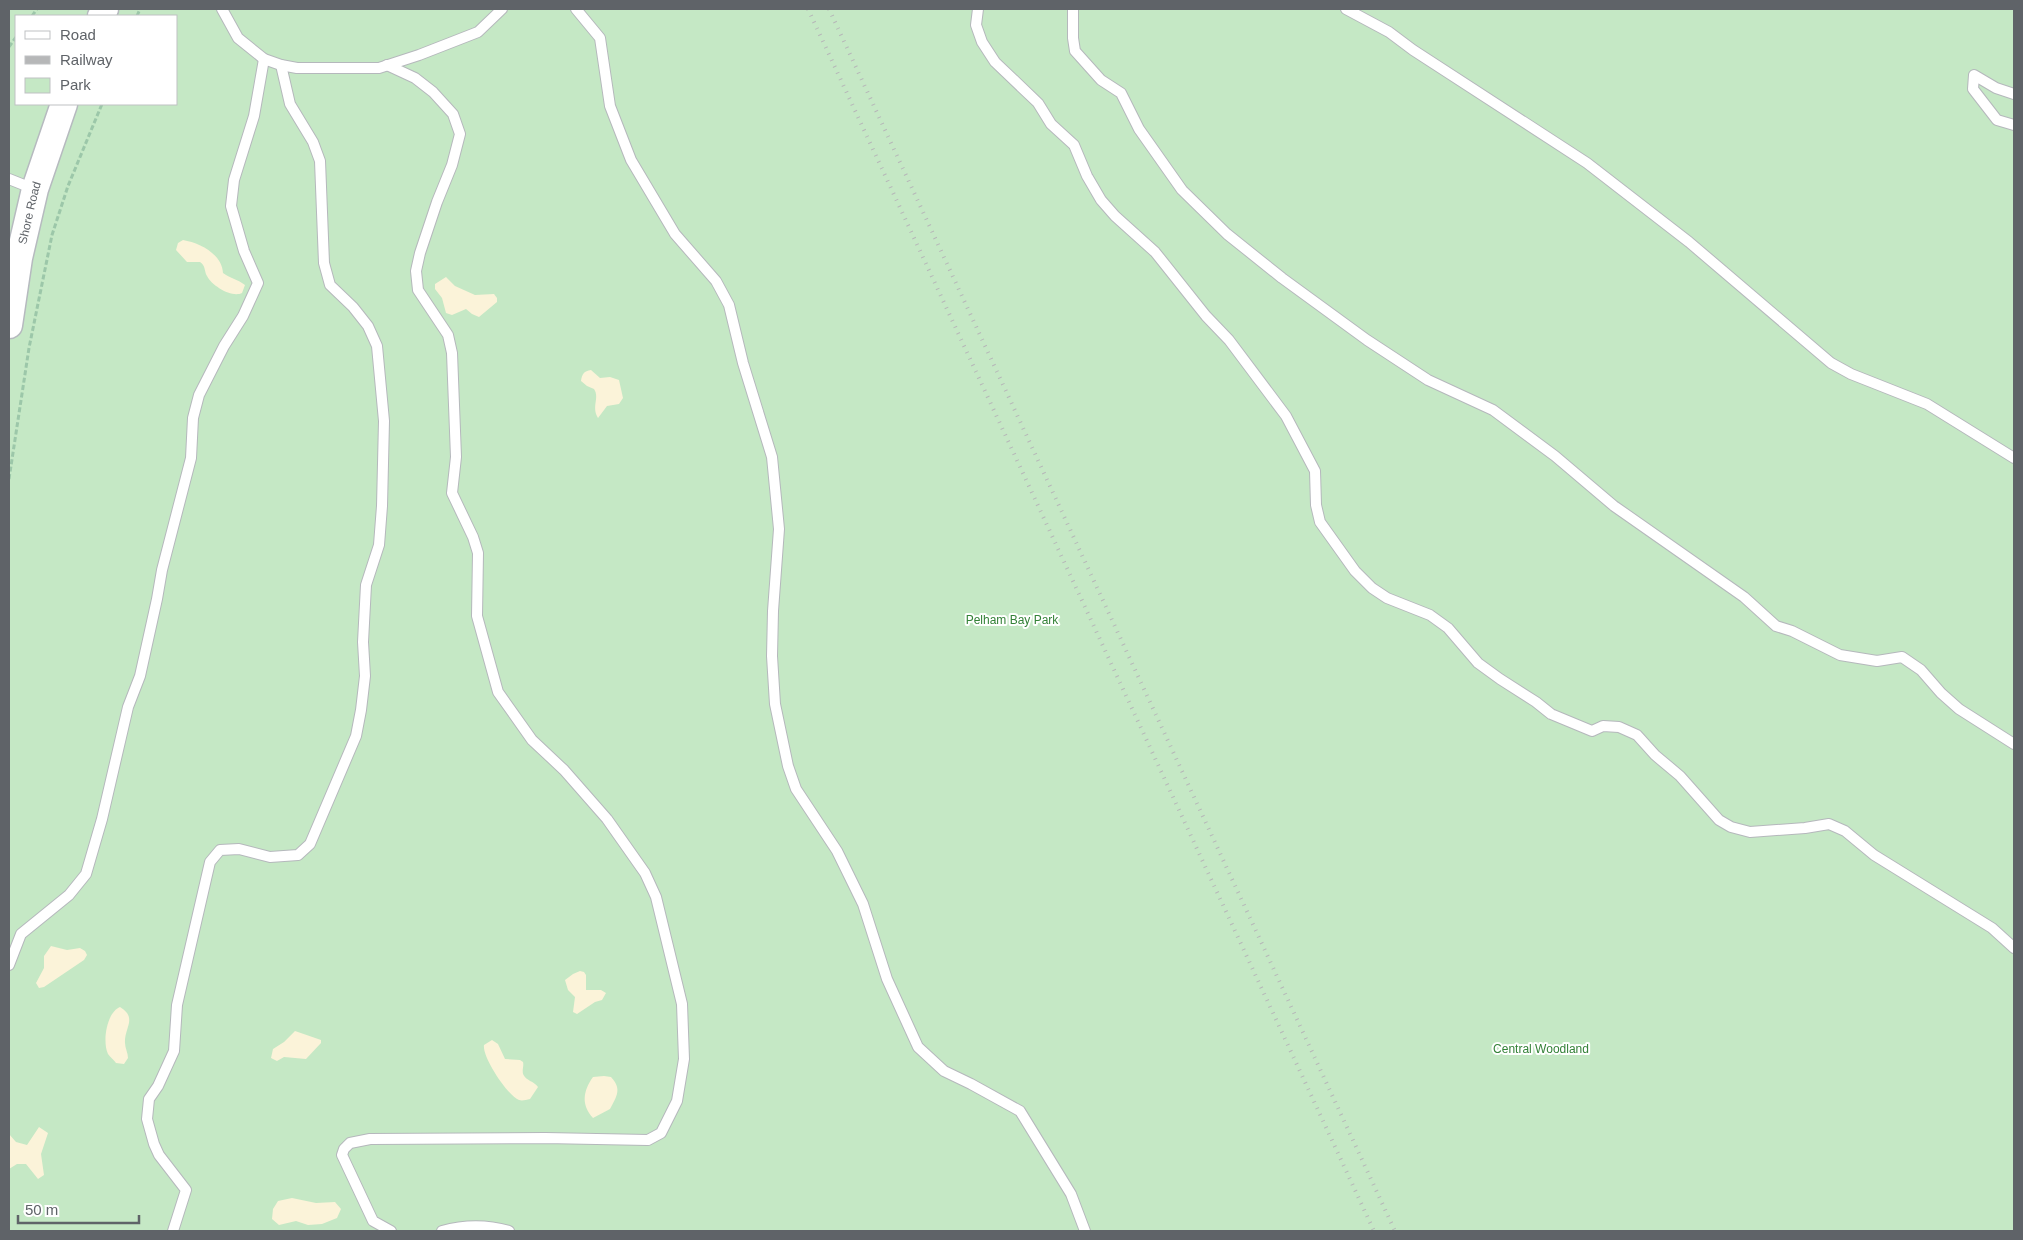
<svg xmlns="http://www.w3.org/2000/svg" width="2023" height="1240" font-family="Arial,sans-serif">
	<style>
		.green { fill: #c5e8c5; fill-rule: evenodd }
		.sand { fill: #fbf3d9 }
		.lines { fill: none; stroke-linecap: round; stroke-linejoin: round }
		.service-casing { stroke: #b5b8bc; stroke-width: 12 }
		.secondary-casing { stroke: #b6babf; stroke-width: 29 }
		.path { stroke: #9cc7a9; stroke-width: 3; stroke-dasharray: 5 2.5; stroke-linecap: butt }
		.service { stroke: #fff; stroke-width: 10 }
		.secondary { stroke: #fff; stroke-width: 26 }
		.rail { stroke: #b6b7b8; stroke-width: 4; stroke-dasharray: 1 6; stroke-linecap: butt }
		.labels { text-anchor: middle; stroke-width: 4; stroke-linejoin: round; paint-order: stroke }
		.street-label { font-size: 12px; fill: #5f6368; stroke: #fff }
		.park-label { font-size: 12px; fill: #348238; stroke: #fff }
	</style>
	<rect width="100%" height="100%" fill="#f1efe8"/>
	<path class="green" d="M9,9H2014V1231H9ZM16,16H176V104H16Z"/>
	<g class="sand">
		<path d="M183,240C200,243 222,254 223,273C230,278 237,279 245,285L242,293C232,298 212,286 207,276C204,271 206,266 200,262H187L176,250L178,243Z"/>
		<polygon points="446,277 455,286 475,295 494,294 497,298 497,302 479,317 472,314 466,309 452,315 446,313 442,298 435,289 435,284"/>
		<path d="M591,370L600,378L610,377L619,380L623,398L619,404L607,406L598,418C591,406 600,398 594,389L587,386L581,381C582,374 584,371 591,370Z"/>
		<polygon points="51,946 67,950 80,948 85,951 87,955 84,960 44,987 39,988 36,983 44,968 44,956"/>
		<polygon points="580,971 584,972 586,975 586,990 601,990 606,993 602,1000 595,1002 577,1014 573,1012 575,997 568,990 565,980 573,974"/>
		<path d="M120,1007C138,1018 124,1028 125,1043C125,1048 128,1053 128,1058L124,1064L116,1063C114,1060 110,1057 108,1054C102,1041 107,1012 120,1007Z"/>
		<polygon points="295,1031 321,1040 321,1043 306,1059 284,1057 277,1061 271,1058 273,1049 284,1042"/>
		<path d="M492,1040L498,1044L505,1059L520,1060L523,1062C524,1066 522,1069 523,1074C526,1081 534,1081 538,1087L530,1099C526,1100 522,1101 519,1100C508,1096 482,1057 484,1045Z"/>
		<path d="M604,1076L611,1077C622,1089 617,1096 610,1109L593,1118C581,1105 583,1091 593,1077Z"/>
		<polygon points="39,1127 48,1133 41,1154 44,1175 38,1179 26,1164 17,1164 9,1169 9,1134 16,1142 27,1145"/>
		<polygon points="292,1198 316,1203 335,1202 341,1209 337,1218 322,1224 308,1225 296,1221 279,1225 272,1219 273,1209 278,1201"/>
	</g>
	<g class="lines">
		<defs>
			<g id="service">
				<polyline points="222,9 238,38 264,59 281,65 297,68 379,68 419,55 478,32 502,9"/>
				<polyline points="576,9 600,38 610,106 631,160 675,234 716,281 729,305 743,363 772,457 779,529 773,611 772,656 775,704 788,766 796,789 837,851 863,904 887,979 918,1047 944,1071 971,1084 1020,1111 1071,1194 1085,1231"/>
				<polyline points="978,9 976,25 982,42 995,62 1038,103 1051,124 1074,145 1087,176 1101,200 1115,216 1155,252 1206,316 1229,340 1286,416 1315,471 1316,505 1320,522 1355,571 1372,588 1387,598 1430,615 1448,628 1478,663 1500,679 1536,702 1551,714 1592,731 1603,726 1619,727 1637,735 1655,755 1680,776 1719,820 1731,827 1750,832 1805,828 1829,824 1845,831 1874,855 1992,928 2014,948"/>
				<polyline points="1073,9 1073,38 1075,51 1101,80 1121,93 1139,129 1182,190 1227,234 1282,278 1367,340 1428,380 1493,410 1555,456 1614,506 1744,597 1776,626 1792,631 1840,655 1877,661 1902,657 1921,670 1941,693 1959,709 2014,744"/>
				<polyline points="1346,9 1389,32 1413,50 1587,163 1689,242 1831,363 1851,374 1927,404 2014,458"/>
				<polyline points="387,65 415,78 433,92 453,114 460,134 452,165 437,202 420,253 416,271 418,290 448,335 452,353 456,457 452,493 473,537 478,553 477,616 498,692 532,740 564,770 607,819 645,873 656,897 682,1004 684,1059 677,1101 661,1133 648,1140 545,1138 370,1139 350,1143 344,1149 342,1155 373,1221 391,1231"/>
				<polyline points="2014,94 1996,88 1974,75 1973,89 1997,120 2014,125"/>
				<polyline points="9,179 34,189"/>
				<polyline points="9,965 21,934 69,895 86,874 102,819 128,707 140,676 157,599 162,570 191,458 193,418 199,395 224,346 243,316 258,283 244,251 231,206 234,180 254,116 264,59"/>
				<polyline points="173,1231 186,1190 159,1155 154,1144 147,1119 149,1099 158,1086 174,1051 177,1005 210,862 220,850 239,849 270,857 298,855 310,844 356,736 361,710 365,676 363,642 366,585 379,545 382,506 384,421 377,346 368,326 353,307 330,285 324,263 320,161 313,142 290,104 281,65"/>
				<path d="M442,1231C464,1225 488,1225 509,1231"/>
			</g>
			<g id="secondary">
				<polyline points="101,16 105,9"/>
				<path id="s1" d="M9,325L19,258L35,189L64,104"/>
			</g>
		</defs>
		<use href="#service" class="service-casing"/>
		<use href="#secondary" class="secondary-casing"/>
		<g class="path">
			<polyline points="32,16 37,9"/>
			<polyline points="137,16 140,9"/>
			<polyline points="9,47 16,37"/>
			<polyline points="9,479 29,348 52,235 68,186 102,104"/>
		</g>
		<use href="#service" class="service"/>
		<use href="#secondary" class="secondary"/>
		<g class="rail">
			<polyline points="808,9 1374,1231"/>
			<polyline points="829,9 1395,1231"/>
		</g>
	</g>
	<g class="labels">
		<g class="street-label">
			<text dy="4" stroke="none"><textPath href="#s1" startOffset="114">Shore Road</textPath></text>
		</g>
		<g class="park-label">
			<text x="1012" y="624">Pelham Bay Park</text>
			<text x="1541" y="1053">Central Woodland</text>
		</g>
	</g>
	<rect width="2023" height="1240" fill="none" stroke="#5f6368" stroke-width="20"/>
	<rect x="15" y="15" width="162" height="90" fill="#ffffff" stroke="#bfc1c3"/>
	<rect x="25" y="31" width="25" height="8" fill="#ffffff" stroke="#bfc1c3"/>
	<text x="60" y="40" font-size="15" fill="#5f6368">Road</text>
	<rect x="25" y="56" width="25" height="8" fill="#b6b7b8" stroke="#bfc1c3"/>
	<text x="60" y="65" font-size="15" fill="#5f6368">Railway</text>
	<rect x="25" y="78" width="25" height="15" fill="#c5e8c5" stroke="#bfc1c3"/>
	<text x="60" y="90" font-size="15" fill="#5f6368">Park</text>
	<path d="M18 1215v8h121v-8" fill="none" stroke="#5f6368" stroke-width="2.5"/>
	<text x="25" y="1215" font-size="15" fill="#5f6368" stroke="#ffffff" stroke-width="4" paint-order="stroke">50 m</text>
</svg>
